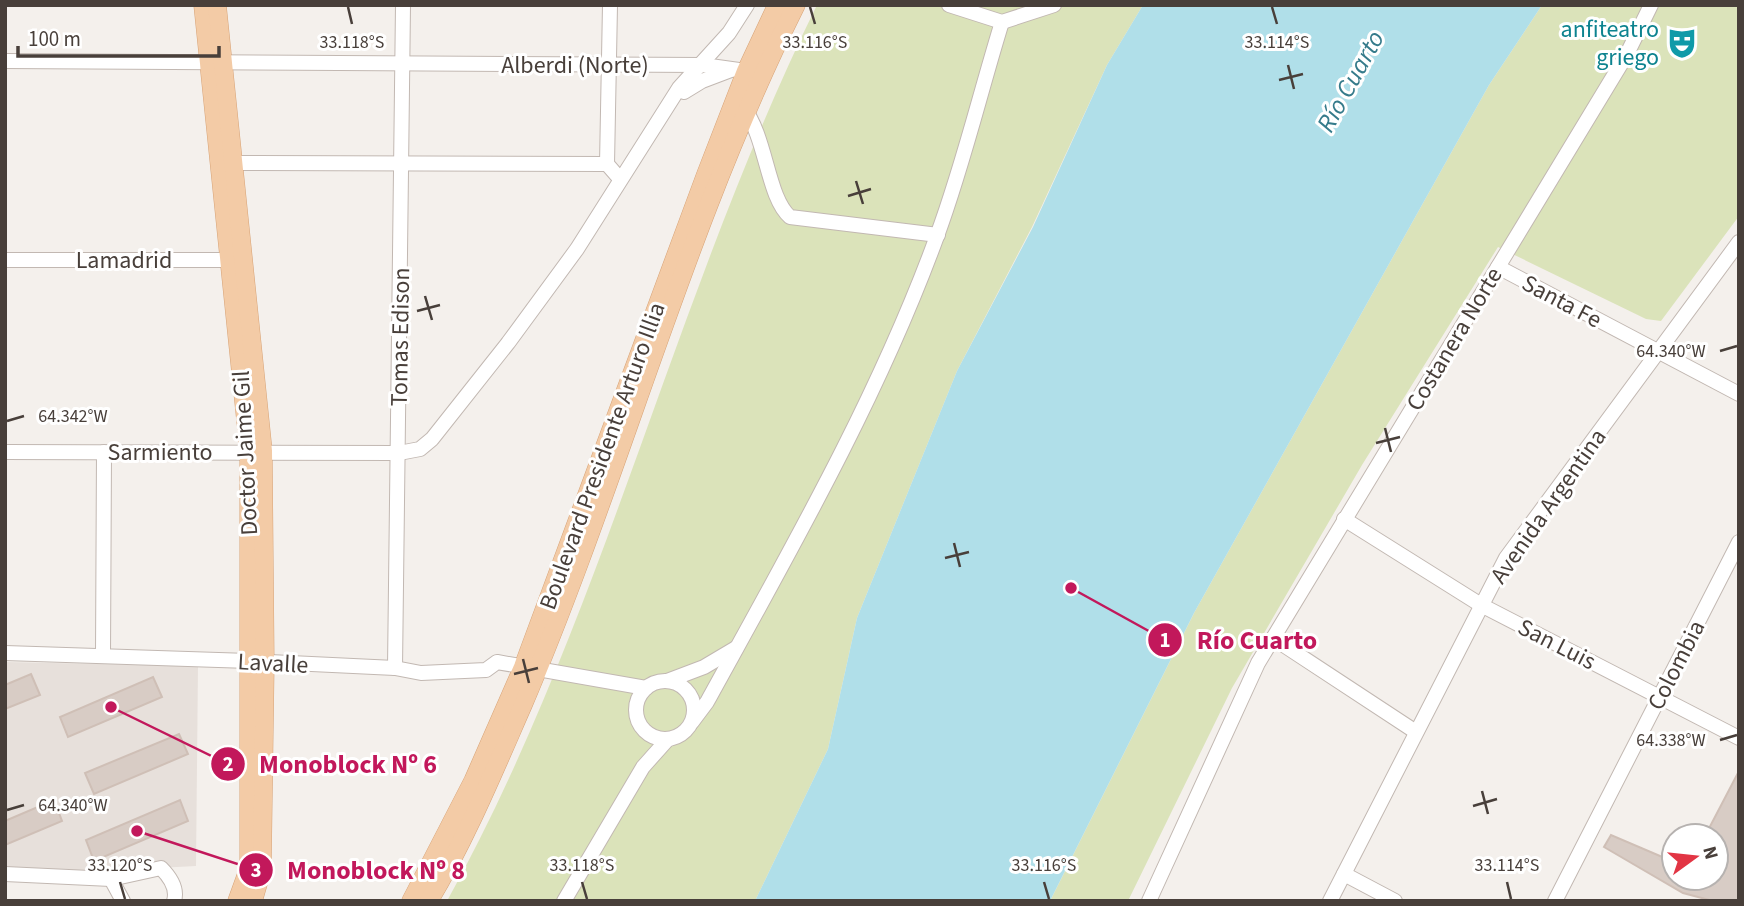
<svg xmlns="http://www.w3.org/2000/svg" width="1744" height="906" font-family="'Source Sans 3',sans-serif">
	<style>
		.residential { fill: #e7e0db }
		.green { fill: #dbe3ba }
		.water { fill: #b0dfe9 }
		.building { fill: #d8ccc5; stroke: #cfbfb6; stroke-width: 2 }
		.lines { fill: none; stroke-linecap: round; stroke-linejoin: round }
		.minor-casing { stroke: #c2b8b2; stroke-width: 16 }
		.major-casing { stroke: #d7a377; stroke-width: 19 }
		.minor { stroke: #fff; stroke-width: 14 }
		.major { stroke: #f3cba6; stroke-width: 18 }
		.ticks { fill: none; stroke: #483f3a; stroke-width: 2.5 }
		.labels { text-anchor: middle; stroke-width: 6; stroke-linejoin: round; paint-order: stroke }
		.culture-label { font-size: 24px; fill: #0d838f; stroke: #fff; text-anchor: end }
		.street-label { font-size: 24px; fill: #483f3a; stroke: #fff }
		.water-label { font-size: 26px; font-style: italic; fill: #357b8b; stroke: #fff }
		.ticks-label { font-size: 18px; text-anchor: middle; fill: #483f3a; stroke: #fff; stroke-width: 6; stroke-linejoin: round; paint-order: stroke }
		.leader { fill: none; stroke: #c2185b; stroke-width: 2.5 }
		.callout-dot { fill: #c2185b; stroke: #fff; stroke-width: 2.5 }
		.mark-label { font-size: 21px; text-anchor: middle; font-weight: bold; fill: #fff }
		.callout-label { font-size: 26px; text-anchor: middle; font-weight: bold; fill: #c2185b; stroke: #fff; stroke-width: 6; stroke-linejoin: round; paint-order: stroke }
	</style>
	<rect width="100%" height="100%" fill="#f4f0ec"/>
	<polygon class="residential" points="5,662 198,666 196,866 5,876"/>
	<g class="green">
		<path d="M817,5H1143L1107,65L1032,227L957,371L857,618L828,749L755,901H447C604,617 674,295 817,5Z"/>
		<polygon points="1542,5 1739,5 1739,216 1661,321 1646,319 1498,247 1362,465 1232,688 1128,901 1050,901 1194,613 1489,85"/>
	</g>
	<polygon class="water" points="1143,5 1542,5 1489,85 1194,613 1050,901 755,901 828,749 857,618 957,371 1033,227 1107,65"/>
	<g class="building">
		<polygon points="31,674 40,695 5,709 5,685"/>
		<polygon points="153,677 162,697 68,737 60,717"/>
		<polygon points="179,734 188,754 94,794 85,773"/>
		<polygon points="1739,771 1739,901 1713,901 1683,893 1604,847 1611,835 1674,862 1674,878 1716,878 1716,836 1705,836"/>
		<polygon points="54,800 62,821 5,845 5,821"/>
		<polygon points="180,800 188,821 94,861 86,840"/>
	</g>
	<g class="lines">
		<defs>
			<g id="minor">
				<polyline points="949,5 1002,22 1054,5"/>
				<polyline points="5,61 703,65 746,71"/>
				<polyline points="684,92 702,81 731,70"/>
				<path d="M743,107C767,138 767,197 790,217L938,235"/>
				<polyline points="232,163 607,164 620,179"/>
				<polyline points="607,164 610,5"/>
				<polyline points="5,260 238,260"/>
				<polyline points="1498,267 1739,394"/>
				<polyline points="5,452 399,453 420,449 432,439 508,343 577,249 679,88 729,33 747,5"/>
				<polyline points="1344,519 1481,605 1739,738"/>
				<polyline points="1273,638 1416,732"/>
				<polyline points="5,653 249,661 395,668 421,673 486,670 497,662 646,688"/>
				<polyline points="103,656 104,452"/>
				<polyline points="395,668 403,5"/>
				<polyline points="667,681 704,667 736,648"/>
				<circle cx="665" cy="710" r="29"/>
				<path d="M692,722L707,702C790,551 878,398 937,236C963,166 980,93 1002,22"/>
				<path d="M5,874L111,879L161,868C170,877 178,888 174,901"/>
				<polyline points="1344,874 1395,901"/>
				<polyline points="111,879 123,901"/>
				<polyline points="564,901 643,767 668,739"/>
				<polyline points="1149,901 1258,663 1627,54 1651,5"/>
				<polyline points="1330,901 1506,558 1739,242"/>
				<polyline points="1555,901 1739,542"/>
			</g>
			<g id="major">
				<polyline points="203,5 249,451 249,868 237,901"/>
				<polyline points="217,5 263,451 265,663 262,870 253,901"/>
				<polyline points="411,901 473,781 523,667 706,174 746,71 777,5"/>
				<path d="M429,901C466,839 494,771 523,705C621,475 684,229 796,5"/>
			</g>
		</defs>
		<use href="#minor" class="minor-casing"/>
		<use href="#major" class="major-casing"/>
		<use href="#minor" class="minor"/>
		<use href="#major" class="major"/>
	</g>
	<path class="ticks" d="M348,7L352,24M810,7L815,24M1272,7L1277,24M1288,65L1294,89M1279,80L1303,74M856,181L863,204M848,196L871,189M425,296L432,320M417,311L440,305M1720,351L1737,346M7,421L24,416M1385,428L1391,452M1376,443L1400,437M954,543L960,567M945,558L969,552M523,659L529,683M514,674L538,668M1720,740L1737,735M1482,791L1488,814M1473,806L1497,799M7,810L24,805M120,882L125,899M582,882L587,899M1044,882L1049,899M1507,882L1511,899"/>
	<defs>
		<symbol id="theatre-bare" viewBox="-9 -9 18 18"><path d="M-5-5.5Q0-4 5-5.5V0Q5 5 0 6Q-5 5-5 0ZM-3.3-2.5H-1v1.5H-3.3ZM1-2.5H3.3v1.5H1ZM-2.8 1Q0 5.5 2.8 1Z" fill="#0f9aa8" stroke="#fff" stroke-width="2.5" paint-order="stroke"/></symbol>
	</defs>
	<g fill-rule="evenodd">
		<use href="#theatre-bare" x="1660" y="21" width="44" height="44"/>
	</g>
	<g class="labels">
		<g class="culture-label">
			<text x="1659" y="37">anfiteatro<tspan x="1659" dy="28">griego</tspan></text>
		</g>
		<g class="street-label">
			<text x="575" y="73">Alberdi (Norte)</text>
			<text x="124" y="268">Lamadrid</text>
			<text transform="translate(1562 301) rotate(28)" y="8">Santa Fe</text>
			<text transform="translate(400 337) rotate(-89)" y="8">Tomas Edison</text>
			<text transform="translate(1454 339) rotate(-59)" y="8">Costanera Norte</text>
			<text x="160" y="460">Sarmiento</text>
			<text transform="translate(245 453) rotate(-93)" y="8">Doctor Jaime Gil</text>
			<text transform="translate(602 456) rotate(-70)" y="8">Boulevard Presidente Arturo Illia</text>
			<text transform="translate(1548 506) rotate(-55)" y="8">Avenida Argentina</text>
			<text transform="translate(1557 644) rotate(27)" y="8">San Luis</text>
			<text transform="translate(273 663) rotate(3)" y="8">Lavalle</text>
			<text transform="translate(1676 665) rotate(-63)" y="8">Colombia</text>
		</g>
		<g class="water-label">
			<text transform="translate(1350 81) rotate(-61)" y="9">Río Cuarto</text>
		</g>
	</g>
	<g class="ticks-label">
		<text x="815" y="48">33.116°S</text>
		<text x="352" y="48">33.118°S</text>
		<text x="1277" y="48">33.114°S</text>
		<text x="1671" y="357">64.340°W</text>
		<text x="73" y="422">64.342°W</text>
		<text x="1671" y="746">64.338°W</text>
		<text x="73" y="811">64.340°W</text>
		<text x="120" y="871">33.120°S</text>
		<text x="582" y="871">33.118°S</text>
		<text x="1044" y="871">33.116°S</text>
		<text x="1507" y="871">33.114°S</text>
	</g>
	<path class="leader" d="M1071 588L1165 640M111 707L228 764M137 831L256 870"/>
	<g class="callout-dot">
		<circle cx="1071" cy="588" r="7"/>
		<circle cx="111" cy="707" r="7"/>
		<circle cx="137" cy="831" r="7"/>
		<circle cx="1165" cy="640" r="18"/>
		<circle cx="228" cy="764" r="18"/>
		<circle cx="256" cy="870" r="18"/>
	</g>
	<g class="mark-label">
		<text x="1165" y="647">1</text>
		<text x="228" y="771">2</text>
		<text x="256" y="877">3</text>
	</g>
	<g class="callout-label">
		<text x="1257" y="649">Río Cuarto</text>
		<text x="348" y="773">Monoblock Nº 6</text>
		<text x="376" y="879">Monoblock Nº 8</text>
	</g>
	<rect width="1744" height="906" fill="none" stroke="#483f3a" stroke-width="14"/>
	<g transform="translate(1695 857) rotate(75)"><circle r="33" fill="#ffffff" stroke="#b6b2b0" stroke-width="2"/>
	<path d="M0-5L12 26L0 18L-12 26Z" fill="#e23544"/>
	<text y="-10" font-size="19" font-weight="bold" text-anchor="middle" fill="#483f3a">N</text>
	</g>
	<path d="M18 46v10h201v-10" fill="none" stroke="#483f3a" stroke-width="3.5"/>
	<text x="28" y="46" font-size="21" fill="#483f3a" stroke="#ffffff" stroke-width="5" paint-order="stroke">100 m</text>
</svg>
